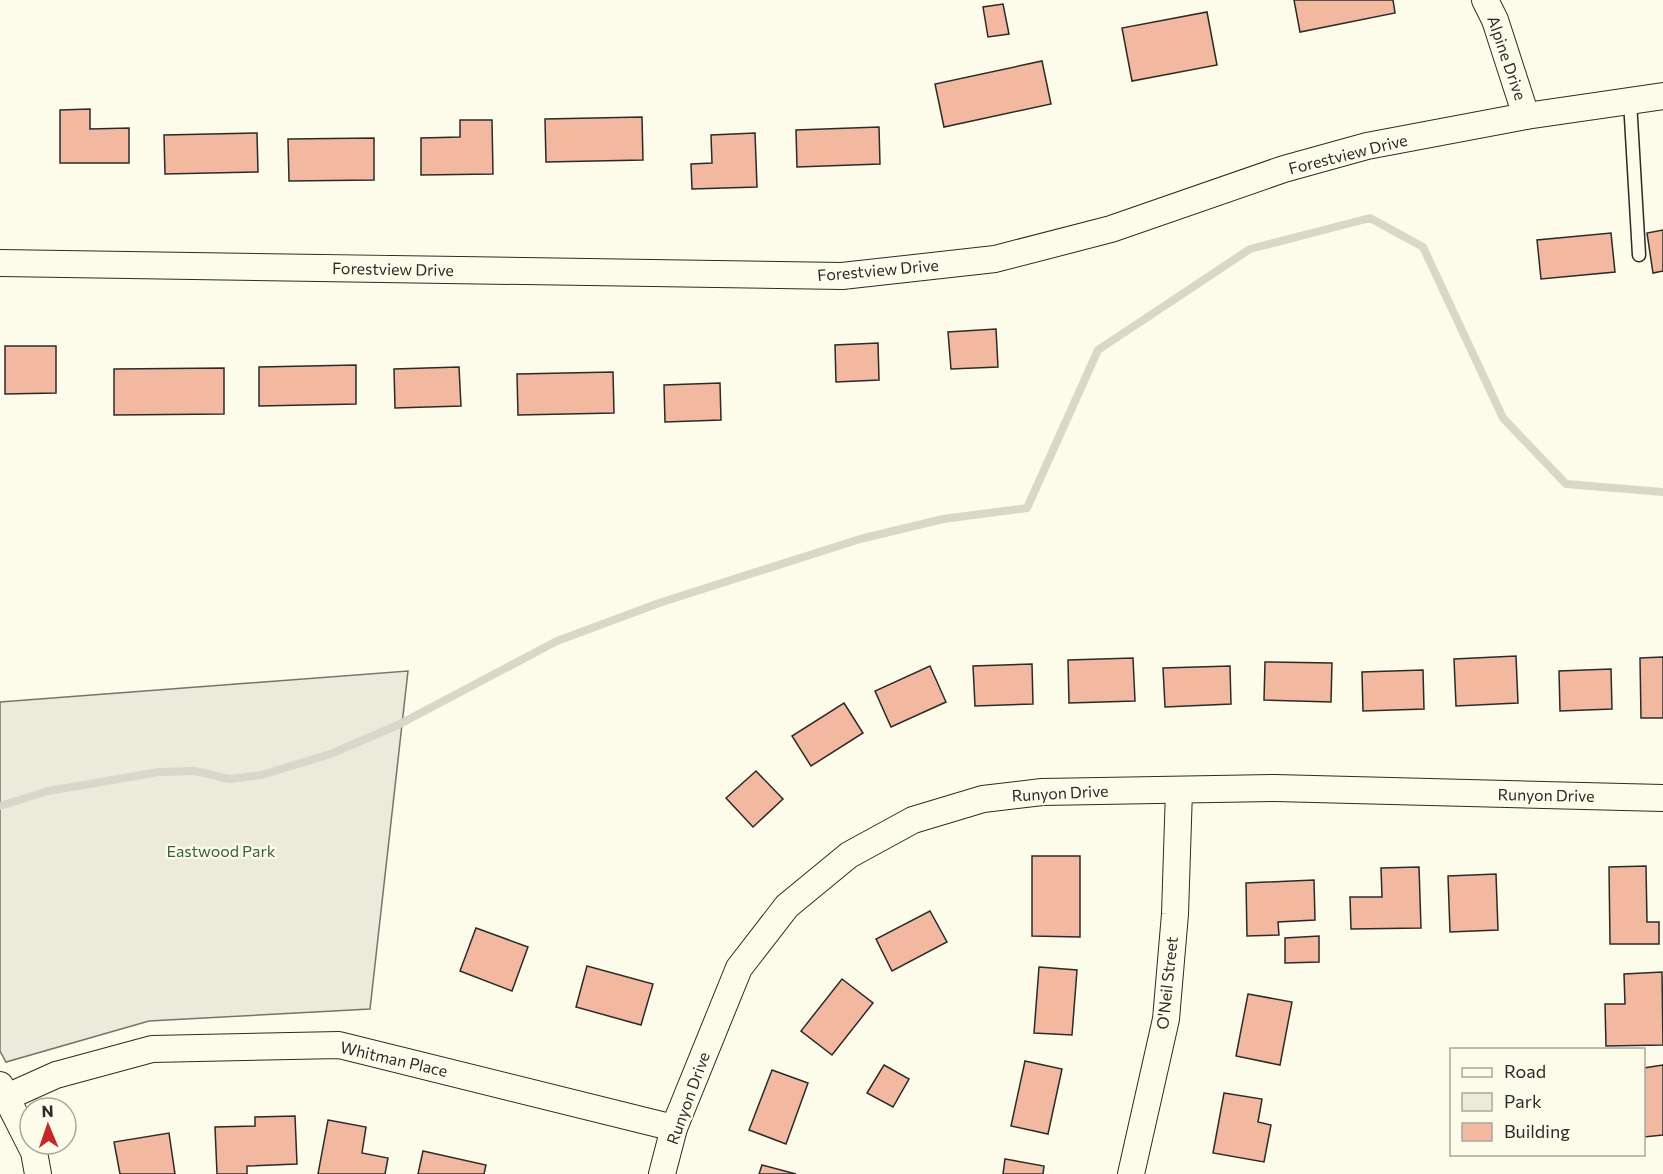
<svg xmlns="http://www.w3.org/2000/svg" width="1663" height="1174" font-family="Commissioner,sans-serif">
	<style>
		.green { fill: #ecebdb; stroke: #74746e; stroke-width: 1.5 }
		.lines { fill: none; stroke-linecap: round; stroke-linejoin: round }
		.stream { stroke: #d8d7c9; stroke-width: 8 }
		.building { fill: #f2b8a0; stroke: #2b2b2b; stroke-width: 1.5 }
		.lane-casing { stroke: #2b2b2b; stroke-width: 15 }
		.street-casing { stroke: #2b2b2b; stroke-width: 28 }
		.lane { stroke: #fdfbea; stroke-width: 12 }
		.street { stroke: #fdfbea; stroke-width: 26 }
		.labels { text-anchor: middle; stroke-width: 4.5; stroke-linejoin: round; paint-order: stroke }
		.street-label { font-size: 16px; fill: #2b2b2b; stroke: #fdfbea }
		.park-label { font-size: 16px; fill: #34623c; stroke: #fdfbea }
	</style>
	<rect width="100%" height="100%" fill="#fdfbea"/>
	<polygon class="green" points="408,671 370,1009 149,1021 6,1062 0,1051 0,702"/>
	<g class="lines">
		<polyline class="stream" points="0,806 48,791 159,772 195,771 229,779 262,775 333,753 398,725 557,641 662,602 860,539 943,519 1027,508 1098,350 1250,249 1370,218 1423,247 1503,418 1566,484 1663,492"/>
	</g>
	<g class="building">
		<polygon points="1294,0 1393,0 1395,13 1300,32"/>
		<polygon points="1003,4 1009,34 988,37 983,7"/>
		<polygon points="1207,12 1217,65 1132,81 1122,28"/>
		<polygon points="1042,61 1051,104 944,127 935,84"/>
		<polygon points="90,109 90,129 129,128 129,163 60,163 60,110"/>
		<polygon points="642,117 643,160 546,162 545,119"/>
		<polygon points="460,120 492,120 493,174 421,175 421,138 460,137"/>
		<polygon points="879,127 880,164 797,167 796,130"/>
		<polygon points="257,133 258,172 165,174 164,135"/>
		<polygon points="755,133 757,187 692,189 691,164 712,163 711,135"/>
		<polygon points="374,138 374,180 289,181 288,139"/>
		<polygon points="1663,230 1663,271 1653,273 1647,233"/>
		<polygon points="1611,233 1615,272 1541,279 1537,240"/>
		<polygon points="996,329 998,367 951,369 948,332"/>
		<polygon points="878,343 879,380 836,382 835,345"/>
		<polygon points="5,346 56,346 56,393 5,394"/>
		<polygon points="356,365 356,404 259,406 259,367"/>
		<polygon points="459,367 461,406 395,408 394,369"/>
		<polygon points="224,368 224,414 114,415 114,369"/>
		<polygon points="613,372 614,413 518,415 517,374"/>
		<polygon points="720,383 721,420 665,422 664,385"/>
		<polygon points="1516,656 1518,703 1456,706 1454,659"/>
		<polygon points="1663,657 1663,718 1641,718 1640,658"/>
		<polygon points="1133,658 1135,701 1069,703 1068,660"/>
		<polygon points="1265,662 1332,663 1331,702 1264,700"/>
		<polygon points="1032,664 1033,704 975,706 973,666"/>
		<polygon points="930,666 946,702 891,727 875,691"/>
		<polygon points="1230,666 1231,704 1165,707 1163,668"/>
		<polygon points="1611,669 1612,709 1560,711 1559,671"/>
		<polygon points="1423,670 1424,709 1363,711 1362,672"/>
		<polygon points="844,703 863,733 811,766 792,736"/>
		<polygon points="756,771 783,799 753,827 726,798"/>
		<polygon points="1032,856 1080,856 1080,937 1032,936"/>
		<polygon points="1646,866 1647,922 1659,922 1659,944 1610,944 1609,867"/>
		<polygon points="1419,867 1421,928 1351,929 1350,897 1382,897 1381,868"/>
		<polygon points="1496,874 1498,930 1450,932 1448,876"/>
		<polygon points="1314,880 1315,920 1278,922 1279,935 1247,936 1246,883"/>
		<polygon points="930,911 947,942 892,971 876,939"/>
		<polygon points="476,928 528,947 512,991 460,971"/>
		<polygon points="1319,936 1319,962 1285,963 1285,938"/>
		<polygon points="587,966 653,984 641,1025 576,1007"/>
		<polygon points="1039,967 1077,970 1072,1035 1034,1033"/>
		<polygon points="1662,972 1663,1045 1606,1046 1605,1004 1625,1004 1624,974"/>
		<polygon points="842,979 873,1003 832,1055 801,1031"/>
		<polygon points="1248,994 1292,1002 1280,1065 1236,1056"/>
		<polygon points="1025,1061 1062,1069 1048,1134 1011,1126"/>
		<polygon points="884,1065 909,1079 893,1107 867,1093"/>
		<polygon points="1663,1065 1663,1135 1644,1137 1644,1068"/>
		<polygon points="772,1070 808,1083 786,1144 749,1130"/>
		<polygon points="1224,1093 1262,1099 1258,1122 1271,1125 1264,1162 1213,1153"/>
		<polygon points="295,1116 297,1164 247,1166 247,1174 217,1174 215,1127 255,1126 255,1117"/>
		<polygon points="328,1120 366,1127 362,1153 388,1158 385,1174 318,1174"/>
		<polygon points="169,1133 175,1174 120,1174 114,1142"/>
		<polygon points="423,1151 486,1165 484,1174 418,1174"/>
		<polygon points="1005,1159 1044,1166 1043,1174 1003,1174"/>
		<polygon points="762,1165 796,1174 759,1174"/>
	</g>
	<g class="lines">
		<defs>
			<polyline id="lane" points="1630,101 1639,255"/>
			<g id="street">
				<polyline points="1485,0 1495,20 1526,116"/>
				<polyline points="0,263 842,276 995,259 1111,229 1284,169 1367,146 1526,116 1663,96"/>
				<polyline points="0,1085 34,1152 38,1174"/>
				<polyline points="7,1097 56,1075 152,1049 339,1045 674,1128"/>
				<polyline points="662,1174 674,1128 739,968 787,906 849,855 913,820 983,799 1042,792 1275,788 1663,798"/>
				<polyline points="1131,1174 1166,1019 1175,914 1179,790"/>
			</g>
		</defs>
		<use href="#lane" class="lane-casing"/>
		<use href="#street" class="street-casing"/>
		<use href="#lane" class="lane"/>
		<use href="#street" class="street"/>
	</g>
	<g class="labels">
		<g class="street-label">
			<text transform="translate(1507 58) rotate(71)" y="6">Alpine Drive</text>
			<text transform="translate(1348 154) rotate(-14)" y="6">Forestview Drive</text>
			<text transform="translate(393 269) rotate(1)" y="6">Forestview Drive</text>
			<text transform="translate(878 270) rotate(-5)" y="6">Forestview Drive</text>
			<text transform="translate(1060 793) rotate(-3)" y="6">Runyon Drive</text>
			<text transform="translate(1546 795) rotate(1)" y="6">Runyon Drive</text>
			<text transform="translate(1167 983) rotate(-84)" y="6">O'Neil Street</text>
			<text transform="translate(394 1059) rotate(13)" y="6">Whitman Place</text>
			<text transform="translate(688 1098) rotate(-70)" y="6">Runyon Drive</text>
		</g>
		<g class="park-label">
			<text x="221" y="857">Eastwood Park</text>
		</g>
	</g>
	<rect x="1450" y="1048" width="195" height="108" fill="#fdfbea" stroke="#a9a89e" stroke-width="1.5"/>
	<rect x="1462" y="1068" width="30" height="9" fill="#fdfbea" stroke="#a9a89e" stroke-width="1.5"/>
	<text x="1504" y="1078" font-size="18" fill="#2b2b2b">Road</text>
	<rect x="1462" y="1093" width="30" height="18" fill="#ecebdb" stroke="#a9a89e" stroke-width="1.5"/>
	<text x="1504" y="1108" font-size="18" fill="#2b2b2b">Park</text>
	<rect x="1462" y="1123" width="30" height="18" fill="#f2b8a0" stroke="#a9a89e" stroke-width="1.5"/>
	<text x="1504" y="1138" font-size="18" fill="#2b2b2b">Building</text>
	<g transform="translate(48 1126) rotate(358)"><circle r="28" fill="#fdfbea" stroke="#a9a89e" stroke-width="1.5"/>
	<path d="M0-4.5L10 22L0 15L-10 22Z" fill="#c62828"/>
	<text y="-9" font-size="16" font-weight="bold" text-anchor="middle" fill="#2b2b2b">N</text>
	</g>
</svg>
